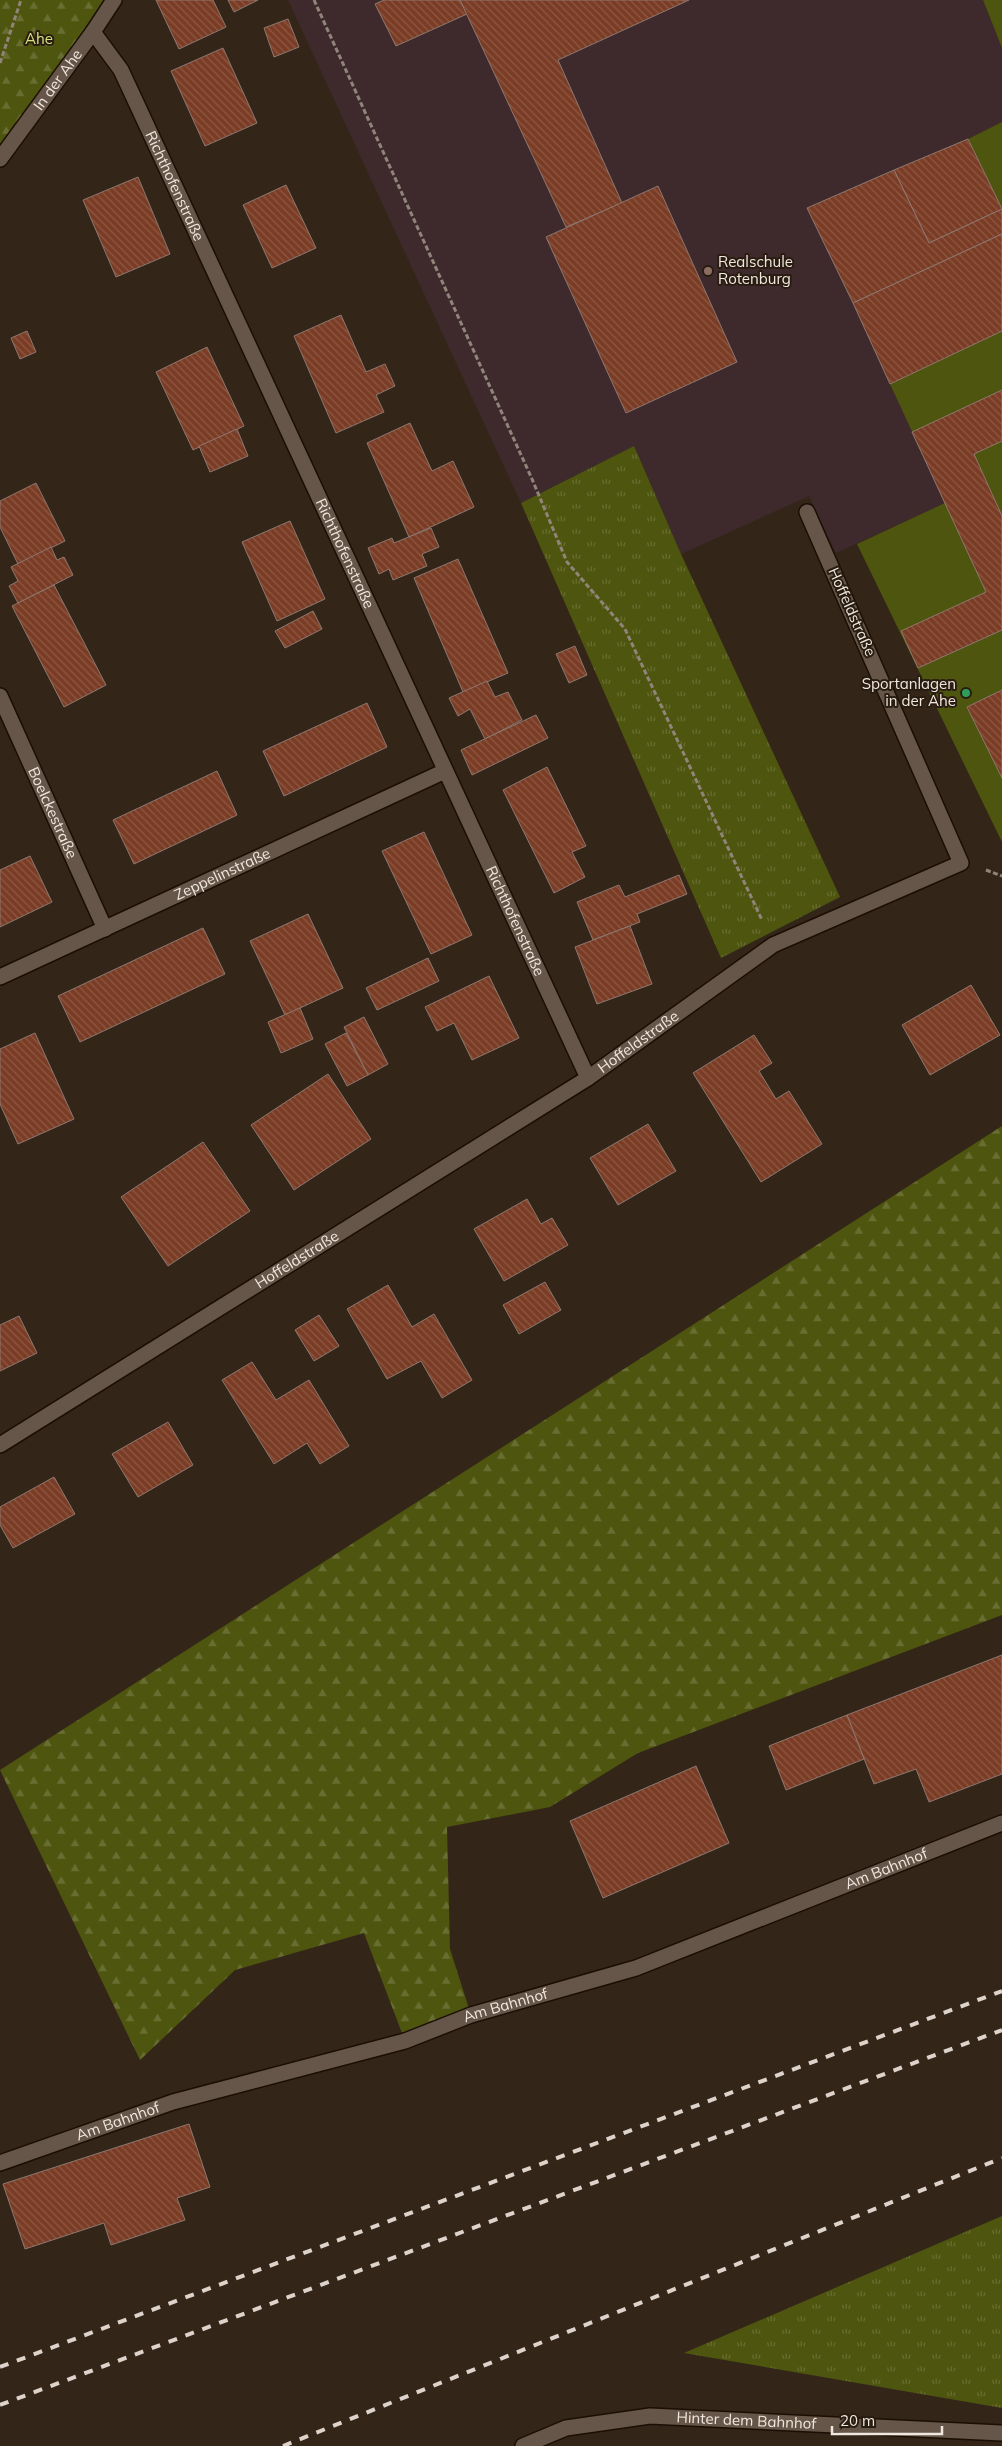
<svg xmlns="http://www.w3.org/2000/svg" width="1002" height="2446" font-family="Mulish,sans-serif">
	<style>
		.education { fill: #3e2a2c }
		.grass { fill: url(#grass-tufts) }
		.forest { fill: url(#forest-firs) }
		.garden { fill: #4e550e }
		.building { fill: url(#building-back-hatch); stroke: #8d7870 }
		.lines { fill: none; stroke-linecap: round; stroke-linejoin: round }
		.minor-casing { stroke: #1b0e04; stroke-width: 18 }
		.path { stroke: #90857a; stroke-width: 3; stroke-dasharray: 5 2.5; stroke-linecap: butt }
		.minor { stroke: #665649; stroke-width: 15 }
		.rail { stroke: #ddd3cb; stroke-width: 4; stroke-dasharray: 9 9; stroke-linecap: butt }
		.education-dot { fill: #8d6e63; stroke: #291c10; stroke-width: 2 }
		.leisure-dot { fill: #2e9e5b; stroke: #291c10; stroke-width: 2 }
		.labels { text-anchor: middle; stroke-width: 4; stroke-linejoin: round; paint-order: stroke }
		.park-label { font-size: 15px; fill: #d5e280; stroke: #291c10 }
		.street-label { font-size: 15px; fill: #f0e7df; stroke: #291c10 }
		.poi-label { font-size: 15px; fill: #f0e7df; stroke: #291c10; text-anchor: start }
	</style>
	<defs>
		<pattern id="grass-tufts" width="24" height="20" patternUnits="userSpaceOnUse" patternTransform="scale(1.25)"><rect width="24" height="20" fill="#4e550e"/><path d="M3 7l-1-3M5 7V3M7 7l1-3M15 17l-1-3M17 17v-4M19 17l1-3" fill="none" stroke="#686d31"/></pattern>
		<pattern id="forest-firs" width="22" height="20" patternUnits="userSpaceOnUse" patternTransform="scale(1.25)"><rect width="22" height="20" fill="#4e550e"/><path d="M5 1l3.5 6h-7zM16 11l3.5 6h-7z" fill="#686d31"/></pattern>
		<pattern id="building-back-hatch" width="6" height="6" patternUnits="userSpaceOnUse" patternTransform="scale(1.25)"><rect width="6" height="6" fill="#7a3c25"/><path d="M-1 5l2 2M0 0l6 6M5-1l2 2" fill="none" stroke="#8d5844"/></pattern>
	</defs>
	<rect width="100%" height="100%" fill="#332619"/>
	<polygon class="education" points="288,0 983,0 1002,48 1002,122 968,139 1002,210 1002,331 890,384 946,503 836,553 809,496 681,554 634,446 521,503"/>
	<g class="grass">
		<polygon points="634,446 681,554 840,897 721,958 521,503"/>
		<polygon points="1002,2216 1002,2408 684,2353"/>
	</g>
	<g class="forest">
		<polygon points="0,0 114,0 0,159"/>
		<polygon points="1002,1126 1002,1615 638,1753 550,1807 447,1827 450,1949 471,2015 405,2041 364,1933 235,1970 140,2060 0,1770"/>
	</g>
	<g class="garden">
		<polygon points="983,0 1002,0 1002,48"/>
		<polygon points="1002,122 1002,210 968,139"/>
		<polygon points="1002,331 1002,842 857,544 945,503 890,384"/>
	</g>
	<g class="building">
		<polygon points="156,0 213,0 226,27 179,49"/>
		<polygon points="228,0 258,0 234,12"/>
		<polygon points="384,0 460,0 467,14 396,46 375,4"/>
		<polygon points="460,0 689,0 558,60 622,203 566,227"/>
		<polygon points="288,19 299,47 274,57 264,28"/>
		<polygon points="223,48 257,123 205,146 171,71"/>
		<polygon points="968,139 1002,209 929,243 894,170"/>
		<polygon points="894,170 929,243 1002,209 1002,234 853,303 807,208"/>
		<polygon points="138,177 170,254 116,277 83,200"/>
		<polygon points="286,185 316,248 272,268 243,205"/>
		<polygon points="658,186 737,362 626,413 546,237"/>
		<polygon points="1002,234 1002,331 890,384 853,303"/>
		<polygon points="341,315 366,372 385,364 395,386 376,395 384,412 336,433 294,336"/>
		<polygon points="27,331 36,352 20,359 11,338"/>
		<polygon points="207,347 244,426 193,450 156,372"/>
		<polygon points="1002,390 1002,441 974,454 1002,516 1002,630 918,668 901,631 986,592 912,432"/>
		<polygon points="410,423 432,471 453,461 474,507 409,537 367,443"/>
		<polygon points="237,429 248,456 210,472 199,446"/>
		<polygon points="36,483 65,541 18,564 0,527 0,501"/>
		<polygon points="290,521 325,599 277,621 242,542"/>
		<polygon points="431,528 439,547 422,554 427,566 393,580 389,569 379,574 368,548 392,538 394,543"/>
		<polygon points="51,547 57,560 64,557 73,575 18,603 9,586 18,581 11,567"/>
		<polygon points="458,559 508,673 463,692 414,578"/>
		<polygon points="54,585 106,685 64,707 12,606"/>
		<polygon points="313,611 322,629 285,648 275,631"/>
		<polygon points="575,646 587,675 569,683 556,654"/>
		<polygon points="487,681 495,697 508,692 522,720 485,739 470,709 458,716 449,698"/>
		<polygon points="1002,690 1002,778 967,707"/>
		<polygon points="367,703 387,747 284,796 263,751"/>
		<polygon points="536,715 548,738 472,775 461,750"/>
		<polygon points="547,767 586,846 572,852 585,877 554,893 503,790"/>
		<polygon points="217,771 237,815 134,864 113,820"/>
		<polygon points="424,832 472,935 431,954 382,851"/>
		<polygon points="30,856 52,902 0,927 0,870"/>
		<polygon points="679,875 687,894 637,914 640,922 593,940 577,902 619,885 625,897"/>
		<polygon points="308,914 343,988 285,1015 250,941"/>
		<polygon points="630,926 652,984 597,1004 575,947"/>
		<polygon points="203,928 225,974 80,1042 58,996"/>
		<polygon points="428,958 439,981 377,1010 366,988"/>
		<polygon points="489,976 519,1038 472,1060 454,1023 437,1031 425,1007"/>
		<polygon points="971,985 1000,1035 930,1075 902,1025"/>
		<polygon points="300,1008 313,1039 281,1053 268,1022"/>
		<polygon points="364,1017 388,1064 368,1075 344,1027"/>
		<polygon points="35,1033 74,1119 18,1144 0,1104 0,1049"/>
		<polygon points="346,1033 368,1075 347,1086 325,1044"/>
		<polygon points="754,1035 772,1063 759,1071 776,1099 789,1091 822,1144 761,1182 693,1073"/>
		<polygon points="328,1074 371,1139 294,1190 251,1125"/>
		<polygon points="648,1124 676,1171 618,1205 590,1158"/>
		<polygon points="203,1142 250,1211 168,1266 121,1197"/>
		<polygon points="527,1199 541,1224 552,1218 568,1245 504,1281 474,1229"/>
		<polygon points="545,1282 561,1310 519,1334 503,1305"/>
		<polygon points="388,1285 412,1327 434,1314 472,1380 442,1398 421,1361 387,1379 347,1309"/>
		<polygon points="319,1315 339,1346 314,1361 295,1330"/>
		<polygon points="19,1316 37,1353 0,1371 0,1325"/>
		<polygon points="252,1362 276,1400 309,1380 349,1446 320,1464 307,1443 274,1464 222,1380"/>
		<polygon points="168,1422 193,1465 138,1497 112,1454"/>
		<polygon points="54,1477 75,1514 13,1548 0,1525 0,1507"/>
		<polygon points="1002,1655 1002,1774 929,1802 916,1769 874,1784 847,1715"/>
		<polygon points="847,1715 864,1759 786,1790 769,1746"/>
		<polygon points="696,1766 729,1843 603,1898 570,1821"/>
		<polygon points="189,2124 210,2187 177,2198 185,2220 111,2245 104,2223 25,2249 3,2184"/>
	</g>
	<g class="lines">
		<defs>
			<g id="minor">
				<path id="s1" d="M93,32L121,70L588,1078"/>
				<path id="s2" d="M0,159L93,32L114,0"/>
				<path id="s3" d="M0,696L105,929"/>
				<path id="s4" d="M0,977L445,771"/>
				<path id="s5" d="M0,1445L588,1078L773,945L961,863L807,512"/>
				<path id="s6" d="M0,2163L173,2102L405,2041L471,2015L636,1968L1002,1823"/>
				<path id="s7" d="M523,2446L566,2428L650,2416L1002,2433"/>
			</g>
		</defs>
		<use href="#minor" class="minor-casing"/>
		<g class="path">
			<polyline points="314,0 532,479 567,562 625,629 762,920"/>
			<polyline points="0,63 21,0"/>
			<polyline points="986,870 1002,876"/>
		</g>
		<use href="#minor" class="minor"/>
		<g class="rail">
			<polyline points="0,2367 1002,1991"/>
			<polyline points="0,2405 1002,2030"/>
			<polyline points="283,2446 1002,2158"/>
		</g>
	</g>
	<circle class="education-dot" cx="708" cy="271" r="5"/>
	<circle class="leisure-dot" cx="966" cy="693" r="5"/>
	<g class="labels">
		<g class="park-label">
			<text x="39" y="44">Ahe</text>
		</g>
		<g class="street-label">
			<text dy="5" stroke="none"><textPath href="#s2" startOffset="98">In der Ahe</textPath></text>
			<text dy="5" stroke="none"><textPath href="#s1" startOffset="175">Richthofenstraße</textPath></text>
			<text dy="5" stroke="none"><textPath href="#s1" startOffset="580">Richthofenstraße</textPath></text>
			<text transform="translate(852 612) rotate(66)" y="5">Hoffeldstraße</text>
			<text dy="5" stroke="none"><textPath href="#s3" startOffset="128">Boelckestraße</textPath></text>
			<text dy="5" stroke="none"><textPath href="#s4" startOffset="245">Zeppelinstraße</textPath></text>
			<text dy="5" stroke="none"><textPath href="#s1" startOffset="985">Richthofenstraße</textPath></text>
			<text dy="5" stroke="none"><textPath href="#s5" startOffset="755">Hoffeldstraße</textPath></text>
			<text dy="5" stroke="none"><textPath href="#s5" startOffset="350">Hoffeldstraße</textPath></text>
			<text dy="5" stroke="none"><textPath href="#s6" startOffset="935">Am Bahnhof</textPath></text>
			<text dy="5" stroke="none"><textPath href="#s6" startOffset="530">Am Bahnhof</textPath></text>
			<text dy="5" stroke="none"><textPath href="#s6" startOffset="125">Am Bahnhof</textPath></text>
			<text dy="5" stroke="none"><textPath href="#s7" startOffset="228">Hinter dem Bahnhof</textPath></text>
		</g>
		<g class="poi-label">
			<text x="718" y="267">Realschule<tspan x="718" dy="17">Rotenburg</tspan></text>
			<text x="956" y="689" text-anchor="end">Sportanlagen<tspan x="956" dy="17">in der Ahe</tspan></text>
		</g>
	</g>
	<path d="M832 2426v8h110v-8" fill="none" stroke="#f0e7df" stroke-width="2.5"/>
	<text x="840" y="2426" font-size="15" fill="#f0e7df" stroke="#291c10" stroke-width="4" paint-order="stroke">20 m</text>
</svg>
